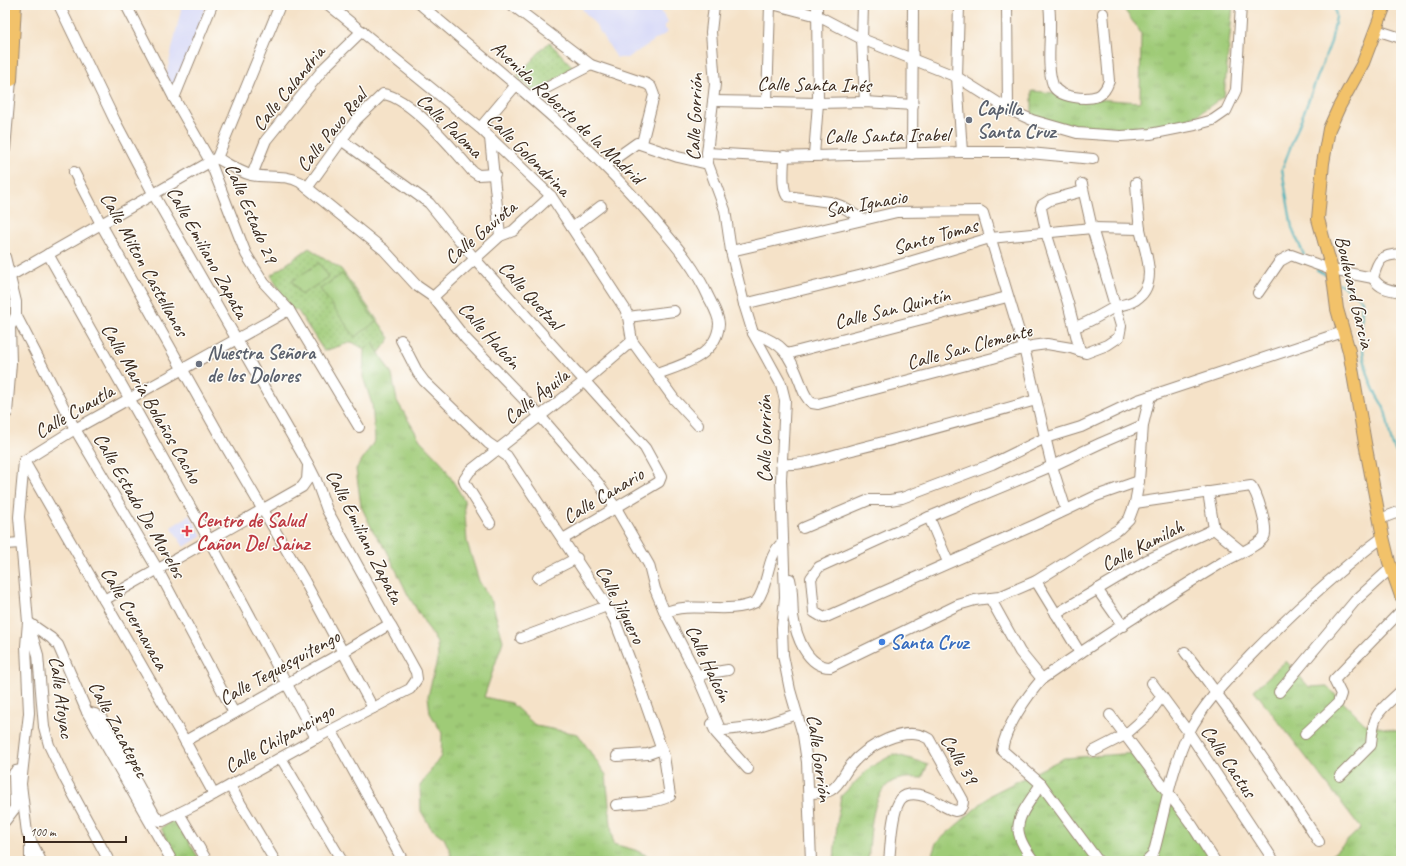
<svg xmlns="http://www.w3.org/2000/svg" width="1406" height="866" font-family="Caveat,sans-serif">
	<style>
		.built { fill: #d6d8f8 }
		.grass { fill: url(#grass-tufts); stroke: #6d7a4a }
		.park { fill: url(#park-dots); stroke: #6d7a4a }
		.garden { fill: #9fcb77; stroke: #6d7a4a }
		.lines { fill: none; stroke-linecap: round; stroke-linejoin: round }
		.stream { stroke: #3fafb9; stroke-width: 2 }
		.minor-casing { stroke: #988673; stroke-width: 12 }
		.major-casing { stroke: #988673; stroke-width: 14 }
		.minor { stroke: #fff; stroke-width: 10 }
		.major { stroke: #f2c26a; stroke-width: 12 }
		.worship-dot { fill: #6b7280; stroke: #fdfcf7; stroke-width: 1.5 }
		.health-dot { fill: #e0444e; stroke: #fdfcf7; stroke-width: 1.5 }
		.shop-dot { fill: #3f7fe0; stroke: #fdfcf7; stroke-width: 1.5 }
		.labels { text-anchor: middle; stroke-width: 3; stroke-linejoin: round; paint-order: stroke }
		.street-label { font-size: 20px; fill: #3b2a1e; stroke: #fdfcf7 }
		.worship-label { font-size: 20px; font-weight: bold; fill: #5b616d; stroke: #fdfcf7; text-anchor: start }
		.health-label { font-size: 20px; font-weight: bold; fill: #be3a42; stroke: #fdfcf7; text-anchor: start }
		.shop-label { font-size: 20px; font-weight: bold; fill: #366cbe; stroke: #fdfcf7; text-anchor: start }
	</style>
	<defs>
		<pattern id="grass-tufts" width="24" height="20" patternUnits="userSpaceOnUse"><rect width="24" height="20" fill="#9fcb77"/><path d="M3 7l-1-3M5 7V3M7 7l1-3M15 17l-1-3M17 17v-4M19 17l1-3" fill="none" stroke="#8aae66"/></pattern>
		<pattern id="park-dots" width="8" height="8" patternUnits="userSpaceOnUse"><rect width="8" height="8" fill="#9fcb77"/><path d="M2 2h.1M6 6h.1" fill="none" stroke="#8aae66" stroke-width="1.8" stroke-linecap="round"/></pattern>
	</defs>
	<rect width="100%" height="100%" fill="#fdfcf7"/>
	<filter id="ink" filterUnits="userSpaceOnUse"><feTurbulence type="fractalNoise" baseFrequency=".025" numOctaves="2"/><feDisplacementMap in="SourceGraphic" scale="8" xChannelSelector="R" yChannelSelector="G"/><feConvolveMatrix kernelMatrix="1 2 1 2 8 2 1 2 1" color-interpolation-filters="sRGB"/></filter>
	<filter id="wash" filterUnits="userSpaceOnUse"><feTurbulence type="fractalNoise" baseFrequency=".012" numOctaves="4" result="noise"/><feDisplacementMap in="SourceGraphic" scale="16" xChannelSelector="R" yChannelSelector="G"/><feGaussianBlur stdDeviation="0.9" result="paint"/><feColorMatrix in="noise" values="0 0 0 0 0 0 0 0 0 0 0 0 0 0 0 0 0 1.4 0 .05"/><feComposite in="paint" operator="in"/></filter>
	<g filter="url(#wash)">
		<rect width="100%" height="100%" fill="#f5e2c8"/>
		<g class="built">
			<polygon points="182,5 206,7 174,99 166,76"/>
			<polygon points="587,5 602,5 605,9 606,5 657,5 668,22 664,27 668,32 627,58 617,58 595,24 582,9"/>
			<polygon points="190,515 202,536 184,547 171,527"/>
		</g>
		<g class="grass">
			<polygon points="1121,5 1233,5 1224,96 1182,126 1090,131 1032,118 1032,91 1056,93 1064,97 1140,102 1141,33"/>
			<polygon points="373,343 392,375 397,401 420,440 442,463 464,500 467,542 479,581 492,602 503,641 484,697 511,703 536,726 578,734 606,775 613,844 635,850 659,861 448,861 451,853 444,838 431,828 421,811 420,786 441,756 442,733 430,713 428,696 438,656 437,643 408,595 386,549 373,531 361,506 356,469 375,440 372,404 363,377 364,349"/>
			<polygon points="1286,661 1309,687 1327,686 1365,724 1401,732 1401,861 1325,861 1361,828 1254,690"/>
			<polygon points="1137,753 1218,861 930,861 936,843 992,794 1064,758"/>
			<path d="M894,754L928,764L922,778C915,778 907,777 900,779C869,784 871,837 868,861H834L837,823L841,796L871,767Z"/>
			<polygon points="175,819 198,857 193,861 178,861 161,828"/>
		</g>
		<g class="park">
			<polygon points="549,42 574,68 535,92 517,76"/>
			<polygon points="309,248 341,269 390,338 379,353 373,343 364,349 352,342 324,351 298,311 289,308 271,275"/>
		</g>
		<g class="garden">
			<polygon points="319,263 329,277 301,295 292,281"/>
			<polygon points="342,274 376,322 355,337 320,289"/>
		</g>
		<g class="lines">
			<g class="stream">
				<polyline points="1304,255 1292,228 1282,169 1331,42 1336,17 1335,5"/>
				<polyline points="1317,270 1326,275"/>
				<path d="M1339,283L1362,300C1361,331 1360,360 1374,390C1377,397 1383,404 1385,411C1391,430 1387,442 1401,460"/>
			</g>
		</g>
	</g>
	<g filter="url(#ink)">
		<g class="lines">
			<defs>
				<g id="minor">
					<polyline points="59,5 115,121 154,195 308,464 316,480 327,510 416,672 417,679 410,689 404,692 316,738 195,805 163,821 160,821 154,814 102,719 95,714 87,712"/>
					<polyline points="126,5 174,98 210,161 246,254 264,283 289,310 359,427"/>
					<polyline points="329,5 480,128 551,196 625,309 628,317 632,341 674,399 698,425"/>
					<path d="M421,5C501,73 581,135 650,215C673,242 695,266 709,298C713,306 719,316 719,324C717,356 682,365 657,374"/>
					<polyline points="512,5 591,65 647,84 651,87 654,95 642,143"/>
					<polyline points="714,5 711,32 715,84 707,153 708,164 725,210 731,251 744,304 753,333 781,384 785,400 781,480 785,597 782,628 783,655 790,690 803,735 807,762 811,861"/>
					<polyline points="776,5 818,16 862,39 957,77 1008,109 1032,120 1077,133 1121,136 1150,134 1195,125 1213,120 1226,111 1236,90 1241,5"/>
					<polyline points="863,5 862,39 865,102"/>
					<polyline points="959,5 957,77 962,152"/>
					<polyline points="1007,5 1008,109"/>
					<path d="M1049,5C1053,30 1045,62 1053,85C1058,98 1087,100 1098,96C1104,93 1107,87 1109,81L1103,13"/>
					<polyline points="1376,30 1401,38"/>
					<polyline points="531,96 591,65"/>
					<polyline points="174,98 212,5"/>
					<polyline points="713,101 818,103 865,102 913,105"/>
					<polyline points="767,101 770,5"/>
					<polyline points="480,128 516,85"/>
					<polyline points="490,138 500,236"/>
					<polyline points="341,140 429,203 474,258 645,448 661,477 659,482 563,539"/>
					<polyline points="5,149 11,80"/>
					<polyline points="707,153 776,157 962,152 1019,152 1093,159"/>
					<polyline points="912,154 913,5"/>
					<polyline points="814,155 818,103 817,5"/>
					<path d="M784,156C784,169 781,186 787,196L830,202L841,206L862,219"/>
					<path d="M217,158C228,164 239,172 251,175C267,178 285,174 300,182L384,250L417,286L433,297L465,338L540,416L598,483L616,508L649,565L655,589L665,613L696,673L720,729L725,730L759,726L797,714"/>
					<polyline points="217,158 280,5"/>
					<polyline points="606,165 637,143 678,157 708,164"/>
					<polyline points="74,172 101,224 225,445 304,580 373,708"/>
					<polyline points="252,175 266,140 325,67 362,31"/>
					<path d="M307,188L356,120L383,94C410,97 454,150 472,171L478,175L495,174"/>
					<polyline points="572,228 601,206"/>
					<polyline points="731,251 897,212 980,211 983,213 1024,348 1052,466 1066,510"/>
					<polyline points="48,254 209,540 316,738"/>
					<path d="M1401,254C1381,255 1378,259 1373,278C1380,289 1389,290 1401,292"/>
					<polyline points="5,257 16,302 16,315 10,327 11,363 7,413"/>
					<polyline points="10,276 215,159"/>
					<polyline points="1258,293 1280,261 1291,255 1332,270 1373,278"/>
					<polyline points="433,297 500,236 513,231 551,196"/>
					<polyline points="744,304 879,271 990,238 1092,228 1140,229"/>
					<polyline points="16,315 75,429 158,570 234,713"/>
					<polyline points="628,317 674,311"/>
					<path d="M1074,327C1090,323 1101,314 1115,307C1123,304 1132,304 1138,298C1159,282 1144,249 1140,229C1138,214 1137,198 1136,183"/>
					<path d="M753,333C783,343 789,353 800,382C803,390 805,398 812,403L818,404L993,358L1032,346L1047,344L1071,348L1086,353L1107,345L1119,337L1121,326L1092,228L1082,184"/>
					<path d="M401,340L418,373L424,381L488,443L507,456L607,606L615,621L633,668L664,756L670,796C655,804 633,803 616,805"/>
					<polyline points="1080,351 1068,303 1046,232 1041,208 1042,205 1050,200 1083,191"/>
					<polyline points="787,354 1007,297"/>
					<polyline points="24,461 19,517 28,622 26,646 29,713 21,784 27,833 41,861"/>
					<polyline points="24,461 185,741 214,794"/>
					<polyline points="24,461 75,429 289,310"/>
					<path d="M781,464C806,466 832,455 856,449C916,434 976,417 1036,400"/>
					<polyline points="1139,481 1096,496 1037,524 824,618 814,612 811,578 819,567 929,517 1052,466 1101,443 1143,425"/>
					<polyline points="1208,492 1214,529"/>
					<polyline points="929,517 948,562"/>
					<polyline points="1380,519 1401,511"/>
					<polyline points="490,523 465,483 464,480 470,471 585,381 632,341"/>
					<polyline points="803,528 869,500 890,500 902,498 992,464 1045,438 1081,427 1138,400 1343,332"/>
					<polyline points="1214,529 1241,551"/>
					<polyline points="5,544 21,543"/>
					<polyline points="538,578 577,558"/>
					<path d="M790,579C793,591 792,603 793,616C796,636 807,667 830,667L958,605L975,600L999,597L1036,581L1119,529L1129,519L1135,503L1139,481L1143,425L1150,396"/>
					<polyline points="1036,581 1080,653"/>
					<polyline points="1097,589 1123,626"/>
					<polyline points="990,598 1020,652 1042,679"/>
					<polyline points="104,600 302,487 307,480 308,466"/>
					<path d="M665,613C690,600 727,616 756,602C770,585 765,557 783,542"/>
					<polyline points="1056,614 1147,560 1214,529"/>
					<polyline points="28,622 51,638 58,645 87,712 172,861"/>
					<polyline points="29,625 38,655 44,727 49,745 65,779 109,861"/>
					<polyline points="521,638 607,606"/>
					<path d="M1185,652C1233,713 1277,777 1319,842"/>
					<polyline points="697,675 728,670"/>
					<polyline points="1152,683 1189,733 1274,861"/>
					<polyline points="1279,692 1355,601 1391,568"/>
					<polyline points="1110,715 1125,735 1149,714 1162,696"/>
					<polyline points="712,724 716,733 748,769"/>
					<polyline points="331,730 403,861"/>
					<polyline points="1305,734 1338,703 1341,694 1334,680 1401,611"/>
					<polyline points="185,741 343,652 390,624"/>
					<polyline points="1094,751 1125,735 1192,825 1215,861"/>
					<polyline points="617,756 648,754 662,749"/>
					<polyline points="281,758 342,861"/>
					<path d="M1340,776L1371,745C1373,713 1378,712 1401,691"/>
					<polyline points="230,786 275,861"/>
					<path d="M810,793C816,792 825,794 831,790C840,785 844,773 850,766C866,746 906,724 929,739L963,800C963,806 962,810 955,811C944,808 935,799 924,796C915,793 903,793 899,802C891,816 891,845 889,861"/>
					<polyline points="179,813 207,861"/>
					<polyline points="5,821 15,808 14,773 16,771 21,770"/>
					<polyline points="30,841 30,861"/>
					<path d="M1034,861C1006,826 1020,817 1041,784"/>
					<path d="M1098,861L1041,784L1002,750C1005,728 1027,696 1042,679C1101,638 1162,599 1223,562C1232,557 1260,545 1264,537C1269,530 1257,492 1251,486L1135,503"/>
					<path d="M1147,861L1152,856L1155,848C1165,810 1171,770 1188,734C1203,704 1227,680 1250,656C1292,613 1335,573 1383,537"/>
				</g>
				<g id="major">
					<polyline points="1385,5 1363,63 1339,107 1329,129 1323,163 1318,219 1332,270 1337,309 1349,351 1365,443 1383,537 1389,562 1401,596"/>
					<polyline points="5,79 11,80 15,5"/>
				</g>
			</defs>
			<use href="#minor" class="minor-casing"/>
			<use href="#major" class="major-casing"/>
			<use href="#minor" class="minor"/>
			<use href="#major" class="major"/>
		</g>
	</g>
	<g class="worship-dot">
		<circle cx="969" cy="120" r="4"/>
		<circle cx="199" cy="364" r="4"/>
	</g>
	<path class="health-dot" d="M185 525h4v4h4v4h-4v4h-4v-4h-4v-4h4z"/>
	<circle class="shop-dot" cx="882" cy="642" r="4"/>
	<g class="labels">
		<g class="street-label">
			<text transform="translate(814 84) rotate(1)" y="7">Calle Santa Inés</text>
			<text transform="translate(288 88) rotate(-51)" y="7">Calle Calandria</text>
			<text transform="translate(568 112) rotate(43)" y="7">Avenida Roberto de la Madrid</text>
			<text transform="translate(694 117) rotate(-88)" y="7">Calle Gorrión</text>
			<text transform="translate(450 125) rotate(44)" y="7">Calle Paloma</text>
			<text transform="translate(331 130) rotate(-51)" y="7">Calle Pavo Real</text>
			<text transform="translate(887 135) rotate(-1)" y="7">Calle Santa Isabel</text>
			<text transform="translate(529 154) rotate(45)" y="7">Calle Golondrina</text>
			<text transform="translate(866 203) rotate(-10)" y="7">San Ignacio</text>
			<text transform="translate(252 213) rotate(67)" y="7">Calle Estado 29</text>
			<text transform="translate(480 232) rotate(-40)" y="7">Calle Gaviota</text>
			<text transform="translate(935 236) rotate(-16)" y="7">Santo Tomas</text>
			<text transform="translate(208 252) rotate(61)" y="7">Calle Emiliano Zapata</text>
			<text transform="translate(145 264) rotate(61)" y="7">Calle Milton Castellanos</text>
			<text transform="translate(1355 292) rotate(77)" y="7">Boulevard Garcia</text>
			<text transform="translate(531 295) rotate(48)" y="7">Calle Quetzal</text>
			<text transform="translate(892 308) rotate(-14)" y="7">Calle San Quintín</text>
			<text transform="translate(490 335) rotate(48)" y="7">Calle Halcón</text>
			<text transform="translate(969 346) rotate(-15)" y="7">Calle San Clemente</text>
			<text transform="translate(536 396) rotate(-38)" y="7">Calle Águila</text>
			<text transform="translate(152 403) rotate(60)" y="7">Calle María Bolaños Cacho</text>
			<text transform="translate(74 411) rotate(-30)" y="7">Calle Cuautla</text>
			<text transform="translate(764 439) rotate(-90)" y="7">Calle Gorrión</text>
			<text transform="translate(603 495) rotate(-31)" y="7">Calle Canario</text>
			<text transform="translate(140 505) rotate(60)" y="7">Calle Estado De Morelos</text>
			<text transform="translate(365 536) rotate(63)" y="7">Calle Emiliano Zapata</text>
			<text transform="translate(1142 545) rotate(-27)" y="7">Calle Kamilah</text>
			<text transform="translate(621 604) rotate(63)" y="7">Calle Jilguero</text>
			<text transform="translate(135 618) rotate(60)" y="7">Calle Cuernavaca</text>
			<text transform="translate(709 663) rotate(65)" y="7">Calle Halcón</text>
			<text transform="translate(279 667) rotate(-29)" y="7">Calle Tequesquitengo</text>
			<text transform="translate(62 697) rotate(82)" y="7">Calle Atoyac</text>
			<text transform="translate(119 729) rotate(62)" y="7">Calle Zacatepec</text>
			<text transform="translate(279 738) rotate(-29)" y="7">Calle Chilpancingo</text>
			<text transform="translate(820 758) rotate(82)" y="7">Calle Gorrión</text>
			<text transform="translate(960 759) rotate(59)" y="7">Calle 39</text>
			<text transform="translate(1229 761) rotate(56)" y="7">Calle Cactus</text>
		</g>
		<g class="worship-label">
			<text x="977" y="115">Capilla<tspan x="977" dy="23">Santa Cruz</tspan></text>
			<text x="207" y="359">Nuestra Señora<tspan x="207" dy="23">de los Dolores</tspan></text>
		</g>
		<g class="health-label">
			<text x="196" y="527">Centro de Salud<tspan x="196" dy="23">Cañon Del Sainz</tspan></text>
		</g>
		<g class="shop-label">
			<text x="890" y="649">Santa Cruz</text>
		</g>
	</g>
	<rect width="1406" height="866" fill="none" stroke="#fdfcf7" stroke-width="20"/>
	<path d="M24 836v6h102v-6" fill="none" stroke="#3b2a1e" stroke-width="2"/>
	<text x="30" y="836" font-size="12" fill="#3b2a1e" stroke="#fdfcf7" stroke-width="3" paint-order="stroke">100 m</text>
</svg>
